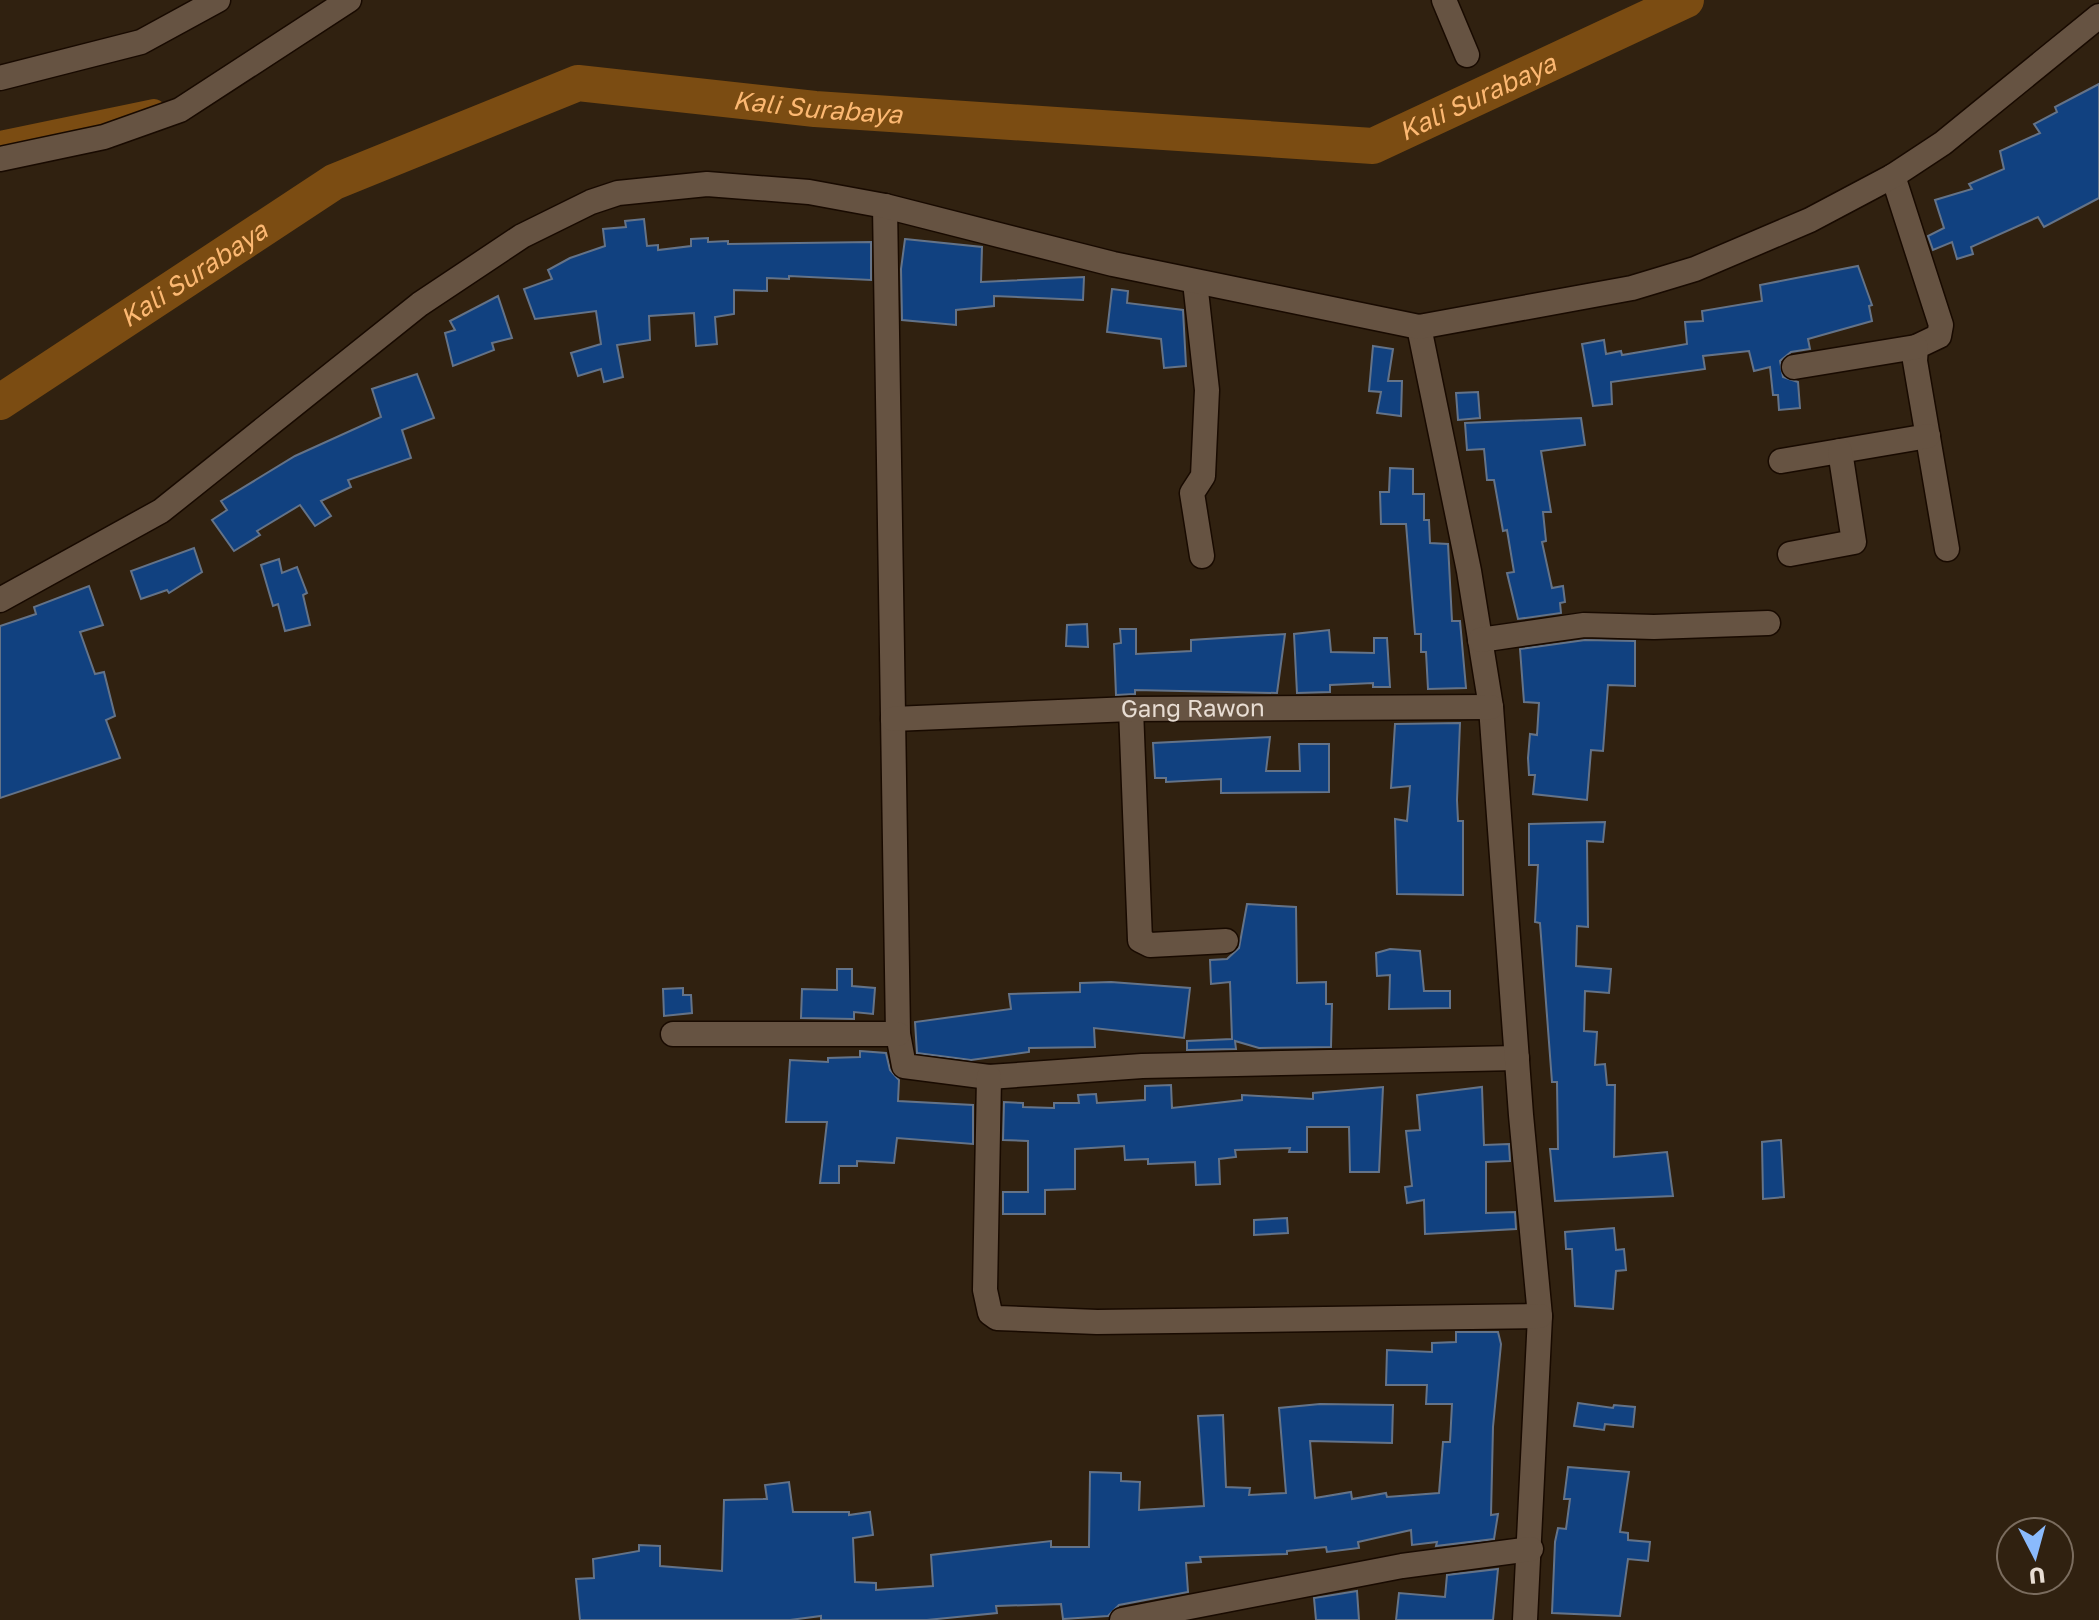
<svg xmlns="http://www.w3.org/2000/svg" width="2099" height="1620" font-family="'Golos Text',sans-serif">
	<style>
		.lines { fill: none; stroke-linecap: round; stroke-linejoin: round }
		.canal { stroke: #7b4c12; stroke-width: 22 }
		.river { stroke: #7b4c12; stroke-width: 36 }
		.building { fill: #114180; stroke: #647388; stroke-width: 2 }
		.minor-casing { stroke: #180a00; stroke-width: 27 }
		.minor { stroke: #665342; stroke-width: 24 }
		.labels { text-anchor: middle; stroke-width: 6; stroke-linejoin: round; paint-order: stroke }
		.street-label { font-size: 24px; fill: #e8ddd3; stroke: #302110 }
		.water-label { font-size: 26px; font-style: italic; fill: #fcb872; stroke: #302110 }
	</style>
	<rect width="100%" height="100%" fill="#302110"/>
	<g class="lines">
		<polyline class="canal" points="0,142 154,110"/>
		<path class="river" id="s1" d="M0,402L334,182L578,83L815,109L1373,146L1686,0"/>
	</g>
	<g class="building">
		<polygon points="2099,84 2099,198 2044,227 2038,217 1971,247 1973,254 1957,259 1952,242 1933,250 1928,236 1944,228 1935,200 1972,189 1969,184 2004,169 2000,151 2040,133 2034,124 2057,112 2055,107"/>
		<polygon points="644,219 647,246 658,245 658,250 691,246 691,239 708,238 708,242 728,241 728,244 871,242 871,280 789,276 789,279 767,278 767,291 734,290 734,314 715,317 717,344 696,346 694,313 649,316 650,340 617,345 623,377 604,382 601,369 578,376 571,353 601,344 596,311 535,319 524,289 552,279 548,270 570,258 605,246 603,229 626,227 625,221"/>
		<polygon points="905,239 982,247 981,282 1084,277 1083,300 994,296 994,306 956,310 956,325 902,320 901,269"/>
		<polygon points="1858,266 1872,305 1869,306 1872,321 1808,339 1810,349 1791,352 1780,361 1783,377 1798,382 1800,408 1779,410 1778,395 1773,395 1770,367 1754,371 1749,351 1703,356 1705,369 1611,382 1612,404 1593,406 1582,344 1604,340 1606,354 1621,351 1622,355 1687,344 1685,322 1703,321 1702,311 1762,301 1760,285"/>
		<polygon points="1112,289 1128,291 1127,303 1183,310 1186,366 1164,368 1161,339 1107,332"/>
		<polygon points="498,296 512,338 492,343 494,350 453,366 445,333 455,330 450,321"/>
		<polygon points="1373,346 1393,349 1388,381 1402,381 1401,416 1377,413 1381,392 1369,391"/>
		<polygon points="417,374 434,418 402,430 411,458 348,480 351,487 321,501 331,516 315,526 300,505 257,531 260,535 234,551 212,520 227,510 221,501 295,456 381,417 372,389"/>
		<polygon points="1478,392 1480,418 1458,420 1456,393"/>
		<polygon points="1581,418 1585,445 1541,451 1551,512 1543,512 1546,541 1542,542 1552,588 1563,586 1565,602 1560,603 1561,613 1518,619 1507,573 1514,572 1507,530 1503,531 1494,480 1487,480 1484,449 1467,450 1465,423"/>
		<polygon points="1390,468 1413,469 1413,494 1424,494 1424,520 1429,520 1430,543 1448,544 1452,621 1460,621 1466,688 1428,689 1426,652 1421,652 1421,634 1415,634 1406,524 1381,524 1380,492 1389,492"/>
		<polygon points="194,548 202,572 169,593 167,590 141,599 131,571"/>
		<polygon points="279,559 282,573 297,567 307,593 303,595 310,625 285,631 278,604 273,606 261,565"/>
		<polygon points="89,586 103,625 80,632 95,674 104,672 115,716 106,720 120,758 0,798 0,626 36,614 34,607"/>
		<polygon points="1087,624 1088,647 1066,646 1067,625"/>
		<polygon points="1120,629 1136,629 1136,654 1191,651 1191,640 1285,634 1277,693 1135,690 1135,694 1116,695 1114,644 1121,643"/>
		<polygon points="1329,630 1331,652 1374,653 1374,638 1387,638 1390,687 1373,687 1373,683 1330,685 1330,692 1297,693 1294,634"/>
		<polygon points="1585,640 1635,641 1635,686 1608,685 1603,751 1591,750 1587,800 1533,794 1535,775 1529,775 1528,758 1530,734 1537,735 1539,703 1524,702 1520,649"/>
		<polygon points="1460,723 1457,800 1458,821 1463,821 1463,895 1397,894 1395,819 1407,821 1410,786 1391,788 1395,724"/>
		<polygon points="1270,737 1266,771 1300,771 1299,744 1329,744 1329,792 1221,793 1221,779 1166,782 1166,778 1155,778 1153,743"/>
		<polygon points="1605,822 1603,842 1587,841 1588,927 1577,926 1576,966 1611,969 1609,993 1585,991 1584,1031 1597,1032 1595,1065 1605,1064 1607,1085 1615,1085 1614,1157 1667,1152 1673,1196 1555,1201 1550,1149 1558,1149 1557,1082 1552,1082 1540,923 1535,922 1538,865 1529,865 1529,824"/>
		<polygon points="1247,904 1296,907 1297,983 1326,982 1326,1004 1332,1004 1331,1047 1259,1048 1235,1041 1236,1049 1187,1050 1187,1041 1232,1039 1230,982 1211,984 1210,960 1227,959 1239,948"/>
		<polygon points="1390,949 1420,951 1424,991 1450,991 1450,1008 1389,1009 1390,975 1377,976 1376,953"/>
		<polygon points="837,969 852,969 852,986 875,988 873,1014 854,1012 854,1019 801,1018 802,989 837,990"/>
		<polygon points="1111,982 1190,988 1184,1038 1094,1028 1095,1047 1029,1048 1029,1052 971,1060 917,1053 915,1022 1011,1009 1009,994 1080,992 1080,983"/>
		<polygon points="683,988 683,995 691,995 692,1013 664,1016 663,989"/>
		<polygon points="860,1051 886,1053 890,1070 899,1080 898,1101 973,1105 973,1144 897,1138 894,1163 857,1161 857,1166 839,1166 839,1183 820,1183 827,1122 786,1122 790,1060 828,1062 828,1058 860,1057"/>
		<polygon points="1171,1085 1172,1108 1242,1100 1242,1095 1313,1099 1313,1093 1383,1087 1379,1172 1350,1172 1349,1127 1307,1127 1307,1152 1289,1152 1290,1148 1235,1150 1236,1157 1219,1159 1220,1184 1196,1185 1195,1162 1148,1164 1148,1159 1125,1160 1124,1146 1075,1149 1075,1189 1045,1190 1045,1214 1003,1214 1003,1192 1028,1192 1028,1141 1003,1140 1004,1102 1023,1103 1023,1107 1054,1108 1054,1103 1079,1103 1078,1095 1096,1094 1097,1103 1145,1100 1145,1086"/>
		<polygon points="1482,1087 1484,1145 1509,1144 1510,1161 1486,1162 1486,1213 1515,1212 1516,1229 1425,1234 1424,1200 1407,1203 1405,1187 1412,1186 1406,1131 1420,1130 1417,1095"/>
		<polygon points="1781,1140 1784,1197 1763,1199 1762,1142"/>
		<polygon points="1287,1218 1288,1233 1254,1235 1254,1220"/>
		<polygon points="1614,1228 1616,1250 1624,1249 1626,1270 1616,1271 1613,1309 1575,1306 1572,1249 1566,1249 1565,1232"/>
		<polygon points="1456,1332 1498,1332 1501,1344 1493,1427 1491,1515 1498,1514 1494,1539 1436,1546 1437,1542 1412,1545 1411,1530 1358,1542 1359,1548 1327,1552 1326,1547 1287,1551 1287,1554 1200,1557 1201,1562 1186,1563 1188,1592 1119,1605 1108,1616 1063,1619 1061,1604 996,1606 997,1613 927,1620 821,1620 821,1616 790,1620 580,1620 576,1579 594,1578 593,1559 639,1551 639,1545 660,1546 660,1566 722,1571 724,1500 767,1499 765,1485 789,1482 793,1512 849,1512 849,1515 870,1512 873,1535 853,1538 855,1582 876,1583 876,1590 933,1586 931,1555 1051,1541 1051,1547 1089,1547 1090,1472 1121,1473 1121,1481 1140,1482 1139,1510 1204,1506 1198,1416 1223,1415 1226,1487 1250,1488 1249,1495 1286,1493 1279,1408 1320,1404 1393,1405 1392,1443 1310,1441 1315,1498 1351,1492 1352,1499 1386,1493 1387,1497 1439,1493 1443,1442 1450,1442 1452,1404 1426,1404 1427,1385 1386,1385 1387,1350 1432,1352 1432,1343 1456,1342"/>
		<polygon points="1578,1403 1613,1408 1614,1405 1635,1407 1633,1427 1605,1424 1604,1430 1574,1426"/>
		<polygon points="1568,1467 1629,1472 1620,1532 1628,1533 1628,1540 1650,1542 1648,1561 1628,1559 1620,1616 1552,1613 1555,1542 1558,1528 1566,1529 1570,1499 1564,1499"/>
		<polygon points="1498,1569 1493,1620 1396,1620 1399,1593 1445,1597 1447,1575"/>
		<polygon points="1357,1591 1359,1620 1316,1620 1314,1598"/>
	</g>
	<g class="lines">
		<defs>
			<g id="minor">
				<polyline points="1444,0 1467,55"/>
				<polyline points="0,78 141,42 218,0"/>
				<polyline points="0,159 104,137 180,110 349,0"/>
				<polyline points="1893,176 1941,325 1939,336 1916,347 1915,361 1947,549"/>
				<polyline points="885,206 898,1034 904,1066 989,1077 1142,1066 1517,1058"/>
				<polyline points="1195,282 1207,390 1203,476 1192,493 1202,556"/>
				<polyline points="1419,327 1469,571 1491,707 1521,1115 1540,1316 1525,1620"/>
				<polyline points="1794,367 1916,347"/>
				<polyline points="1781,461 1928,436"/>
				<polyline points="1790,554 1854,542 1840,451"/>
				<polyline points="0,600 161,511 420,304 522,236 591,202 618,193 707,184 809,192 885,206 1113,264 1419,327 1632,288 1695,269 1810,220 1893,176 1943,143 2099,16"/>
				<polyline points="1480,640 1584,625 1654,627 1768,623"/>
				<polyline points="1131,709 1140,940 1150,945 1226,941"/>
				<path id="s2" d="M893,719L1131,709L1491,707"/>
				<polyline points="673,1034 898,1034"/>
				<polyline points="989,1077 985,1290 990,1313 997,1318 1097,1322 1540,1316"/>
				<polyline points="1122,1620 1402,1566 1531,1549"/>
			</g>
		</defs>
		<use href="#minor" class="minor-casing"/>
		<use href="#minor" class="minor"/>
	</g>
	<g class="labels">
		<g class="street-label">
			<text dy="8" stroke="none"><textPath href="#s2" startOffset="300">Gang Rawon</textPath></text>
		</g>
		<g class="water-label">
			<text dy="9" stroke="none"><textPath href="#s1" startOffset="1576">Kali Surabaya</textPath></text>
			<text dy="9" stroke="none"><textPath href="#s1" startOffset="904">Kali Surabaya</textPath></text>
			<text dy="9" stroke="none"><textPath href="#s1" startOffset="232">Kali Surabaya</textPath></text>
		</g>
	</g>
	<g transform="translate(2035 1556) rotate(174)"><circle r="38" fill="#302110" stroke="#7a6c5e" stroke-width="2"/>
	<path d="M0-6L14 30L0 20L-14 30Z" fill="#8abafc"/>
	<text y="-12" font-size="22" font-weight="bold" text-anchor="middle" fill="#e8ddd3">U</text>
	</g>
</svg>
